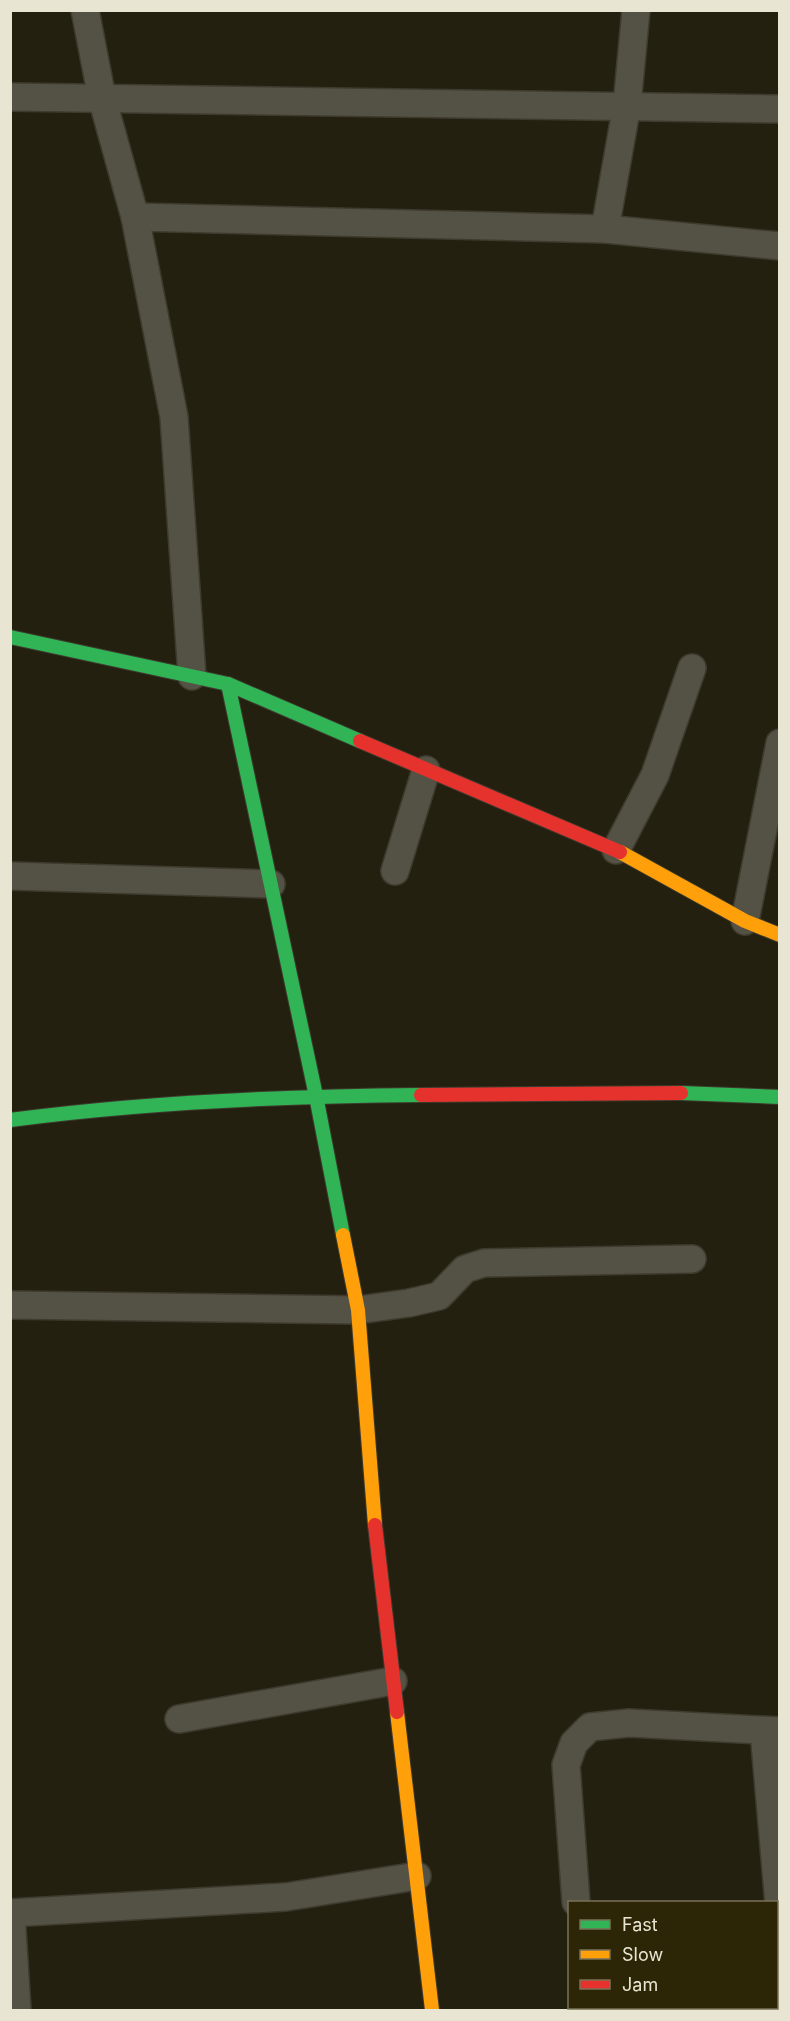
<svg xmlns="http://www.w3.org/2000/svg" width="790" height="2021" font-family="Inter,sans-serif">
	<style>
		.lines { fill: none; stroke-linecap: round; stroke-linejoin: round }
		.street-casing { stroke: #3e3a2e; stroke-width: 30 }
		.fast-casing { stroke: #3e3a2e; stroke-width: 16 }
		.slow-casing { stroke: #3e3a2e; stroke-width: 16 }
		.jam-casing { stroke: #3e3a2e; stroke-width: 16 }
		.street { stroke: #545245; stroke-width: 27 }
		.fast { stroke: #30b455; stroke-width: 14 }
		.slow { stroke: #ff9f0a; stroke-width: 14 }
		.jam { stroke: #e5322d; stroke-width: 14 }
	</style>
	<rect width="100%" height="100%" fill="#24200f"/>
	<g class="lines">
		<defs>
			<g id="street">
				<polyline points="85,10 102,98 135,217 174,417 192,676"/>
				<polyline points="10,97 780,109"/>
				<polyline points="135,217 605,229 780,246"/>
				<polyline points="605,229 627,105 636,10"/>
				<polyline points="616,850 655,775 692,668"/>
				<polyline points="395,871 426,770"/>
				<polyline points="10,876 271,884"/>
				<polyline points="745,921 780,743"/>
				<polyline points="10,1305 358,1310 409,1303 439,1296 465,1269 484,1263 692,1259"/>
				<polyline points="179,1719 393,1681"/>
				<polyline points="764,1731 780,1916"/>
				<polyline points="576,1902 566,1765 574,1743 590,1727 629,1723 780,1731"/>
				<polyline points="10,1913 286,1897 417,1876"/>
				<polyline points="11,1913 17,2010"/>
				<polyline points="585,2008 585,2010"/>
			</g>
			<g id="fast">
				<polyline points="10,637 228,684 360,741"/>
				<polyline points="228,684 316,1096 343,1235"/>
				<polyline points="681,1093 780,1097"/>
				<path d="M10,1120C146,1102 284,1096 421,1095"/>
			</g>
			<g id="slow">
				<polyline points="620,852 745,921 780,935"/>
				<polyline points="343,1235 358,1310 375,1525"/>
				<polyline points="397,1712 432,2010"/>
			</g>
			<g id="jam">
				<polyline points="360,741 620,852"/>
				<polyline points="421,1095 681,1093"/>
				<polyline points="375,1525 397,1712"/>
			</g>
		</defs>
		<use href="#street" class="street-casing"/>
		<use href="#fast" class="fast-casing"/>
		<use href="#slow" class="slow-casing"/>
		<use href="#jam" class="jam-casing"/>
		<use href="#street" class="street"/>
		<use href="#fast" class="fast"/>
		<use href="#slow" class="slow"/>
		<use href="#jam" class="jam"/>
	</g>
	<rect width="790" height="2021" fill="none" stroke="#e9e5d3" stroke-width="24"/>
	<rect x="568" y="1901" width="210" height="108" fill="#2d2606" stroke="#787258" stroke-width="1.5"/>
	<rect x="580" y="1920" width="30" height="9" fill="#30b455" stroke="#787258" stroke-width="1.5"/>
	<text x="622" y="1931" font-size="18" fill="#e9e5d3">Fast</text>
	<rect x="580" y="1950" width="30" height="9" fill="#ff9f0a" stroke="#787258" stroke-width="1.5"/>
	<text x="622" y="1961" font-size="18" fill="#e9e5d3">Slow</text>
	<rect x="580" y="1980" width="30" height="9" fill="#e5322d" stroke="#787258" stroke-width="1.5"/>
	<text x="622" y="1991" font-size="18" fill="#e9e5d3">Jam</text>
</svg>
